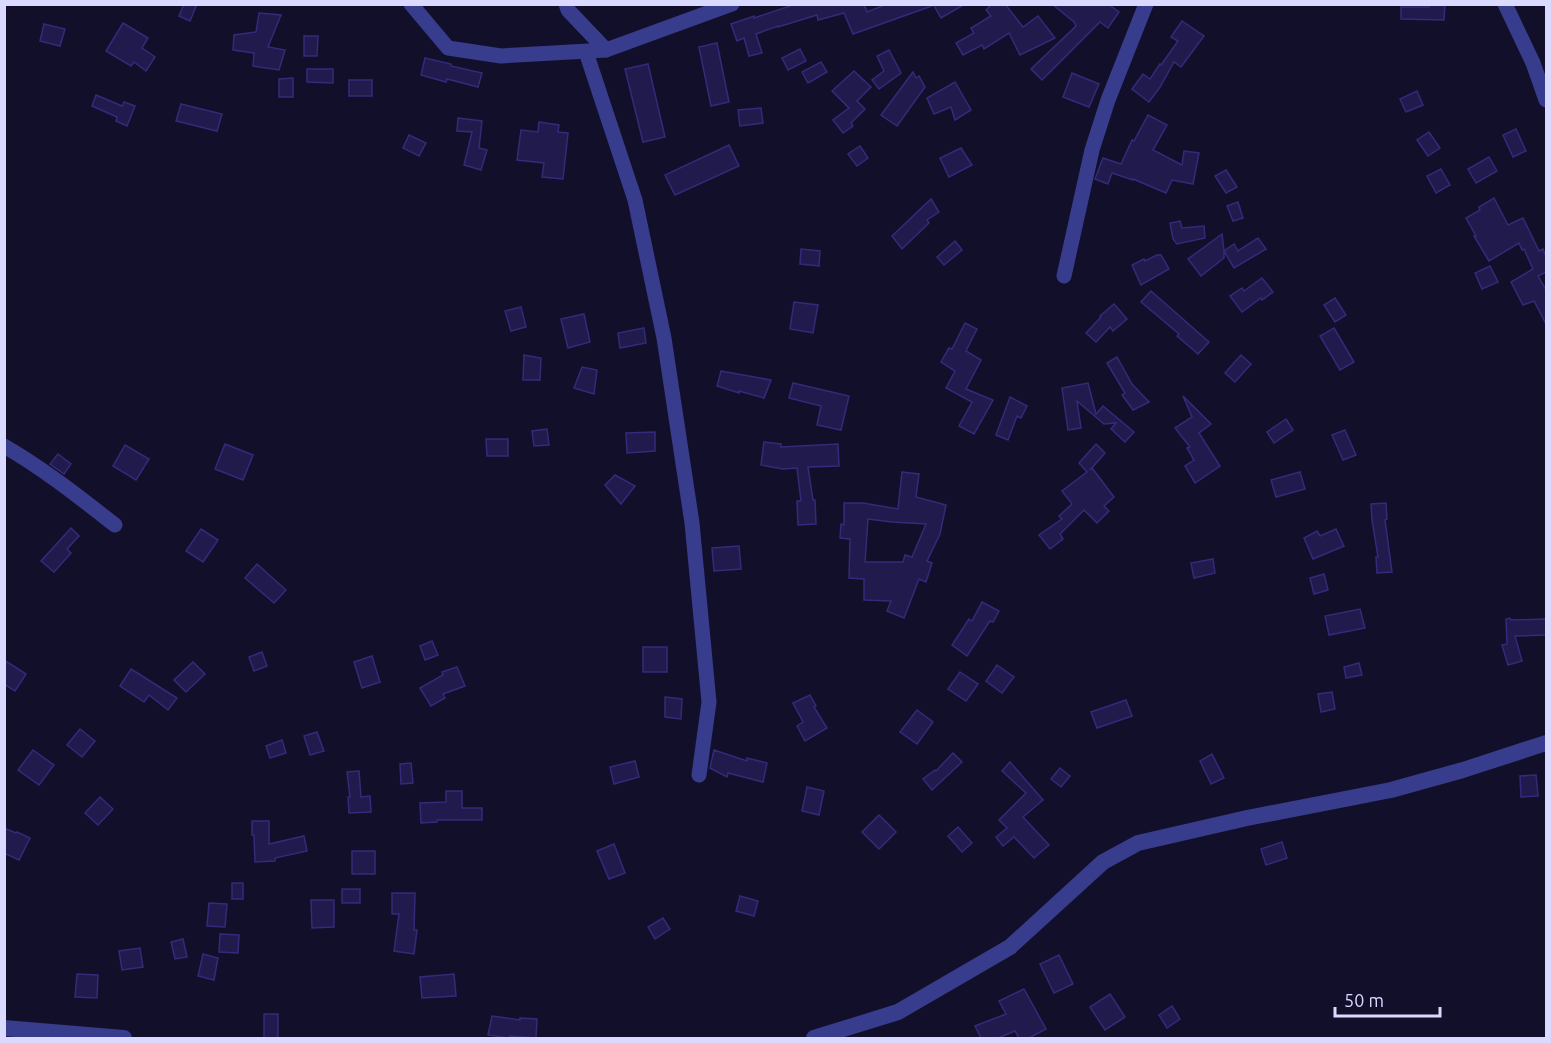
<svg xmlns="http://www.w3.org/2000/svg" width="1551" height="1043" font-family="Ubuntu,sans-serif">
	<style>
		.building { fill: #201a4d; stroke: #332b7a; stroke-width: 1.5; fill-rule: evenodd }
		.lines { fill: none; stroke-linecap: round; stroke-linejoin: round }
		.minor { stroke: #383c8c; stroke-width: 15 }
		.tertiary { stroke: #383c8c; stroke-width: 16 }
	</style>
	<rect width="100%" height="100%" fill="#120f2b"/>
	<g class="building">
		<polygon points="184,4 197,4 190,21 179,16"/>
		<polygon points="796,4 864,4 867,12 887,4 932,4 932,6 853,34 844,13 818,20 817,15 778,27 778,26 756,34 762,53 749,56 744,38 737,41 731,24 754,16 754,18"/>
		<polygon points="933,4 965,4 941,18"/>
		<polygon points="992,4 1005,4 1023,27 1038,16 1055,38 1020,55 1009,33 984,49 982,45 963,55 956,43 974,33 971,28 991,16 986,10"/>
		<polygon points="1052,4 1108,4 1119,12 1108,28 1100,22 1042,80 1031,69 1076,26 1074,22"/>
		<polygon points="1429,4 1445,4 1444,20 1401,19 1401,7 1429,7"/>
		<polygon points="259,13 281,15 268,47 285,50 279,70 253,66 254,53 233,50 234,35 256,32"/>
		<polygon points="1182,21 1204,36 1181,67 1174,62 1160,87 1149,102 1132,89 1143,74 1150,79 1160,64 1161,65 1178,41 1171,37"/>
		<polygon points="123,23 148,38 142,48 155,57 146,71 134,62 131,66 106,51"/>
		<polygon points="44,24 65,29 60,46 40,41"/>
		<polygon points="304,36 318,36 317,56 304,56"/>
		<polygon points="717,43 729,102 711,106 699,47"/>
		<polygon points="800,49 806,61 788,70 782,58"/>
		<polygon points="889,50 901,73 879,89 872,80 884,71 877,56"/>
		<polygon points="425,58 451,64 451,66 482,73 478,87 447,79 446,82 421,75"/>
		<polygon points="821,62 827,72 808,83 802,72"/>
		<polygon points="648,64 665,137 643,142 625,69"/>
		<polygon points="307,69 333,69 333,83 307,82"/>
		<polygon points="854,71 871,87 857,101 865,109 851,123 853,126 843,133 833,120 849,108 832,91"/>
		<polygon points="913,72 916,78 919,76 925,87 897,126 881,115"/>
		<polygon points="1072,73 1099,84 1089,107 1063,97"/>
		<polygon points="293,78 293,97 279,97 279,79"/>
		<rect x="349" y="80" width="23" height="16"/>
		<polygon points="955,82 971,110 955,120 951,107 934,114 927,98"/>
		<polygon points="1417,91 1423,105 1406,112 1400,99"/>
		<polygon points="96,95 122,106 124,102 135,106 127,126 116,121 117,117 92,106"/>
		<polygon points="181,104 222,114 217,131 176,121"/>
		<polygon points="761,108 763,123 740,126 738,110"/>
		<polygon points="1148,115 1167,125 1153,150 1182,165 1184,151 1199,153 1193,184 1172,180 1166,193 1133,179 1133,180 1112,173 1108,184 1095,179 1103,158 1121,164 1132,140 1134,141"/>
		<polygon points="458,118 482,121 479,148 487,150 481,170 464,165 472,132 457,131"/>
		<polygon points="539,122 559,125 558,132 568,133 563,179 542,177 544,163 517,160 521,130 538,132"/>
		<polygon points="1516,129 1526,151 1513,157 1503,135"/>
		<polygon points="1429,132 1440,148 1428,156 1417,140"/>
		<polygon points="409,135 426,143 419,156 403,148"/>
		<polygon points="729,145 739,166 675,195 665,175"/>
		<polygon points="860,146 868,158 857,166 848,154"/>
		<polygon points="961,148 972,165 949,177 940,158"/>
		<polygon points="1489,157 1497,171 1476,183 1468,169"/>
		<polygon points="1441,169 1450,185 1436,193 1427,176"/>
		<polygon points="1226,170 1237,187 1226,193 1215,176"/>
		<polygon points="1494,198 1508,225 1523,218 1539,251 1543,249 1546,257 1546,272 1538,276 1546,290 1546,324 1534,301 1523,305 1511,282 1533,269 1524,249 1522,250 1519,243 1489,261 1474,236 1476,236 1466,218 1480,210 1479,207"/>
		<polygon points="931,199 939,212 927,220 929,223 902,249 892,236"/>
		<polygon points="1238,202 1243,218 1233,221 1227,206"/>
		<polygon points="1180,221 1182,228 1204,226 1205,238 1177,244 1173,239 1170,223"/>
		<polygon points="1222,234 1224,251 1234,244 1238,251 1258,238 1266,249 1234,268 1224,251 1224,258 1201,276 1188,259"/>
		<polygon points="955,241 962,250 944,265 937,257"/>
		<polygon points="801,249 820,251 819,266 800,264"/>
		<polygon points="1157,255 1161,255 1169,269 1141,285 1132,265 1144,259 1145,261"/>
		<polygon points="1490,266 1498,282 1482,289 1475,273"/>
		<polygon points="1262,278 1273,292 1262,300 1261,298 1242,312 1230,296 1242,288 1244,291"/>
		<polygon points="1151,291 1209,342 1198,354 1177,336 1179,334 1141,302"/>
		<polygon points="1335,298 1346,315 1335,322 1324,305"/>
		<polygon points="794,302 818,305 813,333 790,329"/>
		<polygon points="1114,304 1127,319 1113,331 1110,327 1096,342 1086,333 1101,317 1100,316"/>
		<polygon points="521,307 526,327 511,331 505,311"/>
		<polygon points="584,314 590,342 568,348 561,319"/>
		<polygon points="965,323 977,329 966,351 981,360 966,389 993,400 974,434 959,426 972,402 946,388 955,371 941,362 949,348 952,349"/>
		<polygon points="644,328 646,343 620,348 618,333"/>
		<polygon points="1334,328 1354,362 1340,370 1320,336"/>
		<polygon points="524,355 541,358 540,380 523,380"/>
		<polygon points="1241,355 1251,364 1235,382 1225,373"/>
		<polygon points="1117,357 1132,384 1149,402 1133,410 1122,395 1125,393 1107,363"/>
		<polygon points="582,367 597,370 594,394 574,388"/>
		<polygon points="721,371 771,380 764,398 739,391 739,393 717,386"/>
		<polygon points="793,383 849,396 841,430 817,425 821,406 789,398"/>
		<polygon points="1088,383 1096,414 1103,406 1134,432 1125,442 1111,429 1116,423 1104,424 1077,401 1081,428 1068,430 1062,388"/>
		<polygon points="1183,396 1211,424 1199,433 1220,466 1195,483 1185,466 1194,460 1187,448 1190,447 1175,428 1192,417"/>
		<polygon points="1010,397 1027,406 1021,418 1017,416 1008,440 996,435"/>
		<polygon points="1286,419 1293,430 1274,443 1267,432"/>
		<polygon points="547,429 549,445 534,446 532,431"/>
		<polygon points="1345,430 1356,455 1343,460 1332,435"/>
		<polygon points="655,432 655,451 627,453 626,433"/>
		<polygon points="486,439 508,439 508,456 487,456"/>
		<polygon points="764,442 781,444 781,447 838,444 839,466 808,467 813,500 815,500 816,524 798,525 797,501 801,501 797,468 783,469 761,465"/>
		<polygon points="225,444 253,455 243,480 215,469"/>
		<polygon points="1096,444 1105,453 1090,470 1092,468 1114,497 1104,506 1109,511 1097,523 1084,510 1060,534 1063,539 1050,549 1039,535 1062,519 1059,516 1072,504 1062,491 1087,472 1079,463"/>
		<polygon points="125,445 149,459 136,480 113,466"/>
		<polygon points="58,454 71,464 64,474 50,464"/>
		<path d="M902,472L919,474L916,497L946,505L940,534L927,561L932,563L926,582L919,579L904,618L887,611L891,601L864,600V579L849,578L850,539L840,538L841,524L844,525V503H863L898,509ZM868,519L892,522L926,524L912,557L905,555L903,562H865Z"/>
		<polygon points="1300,472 1305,489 1276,497 1271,480"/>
		<polygon points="615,475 635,486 621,504 605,485"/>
		<polygon points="1386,503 1387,519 1385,520 1392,572 1377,573 1376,557 1378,557 1372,520 1371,504"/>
		<polygon points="71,528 79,536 67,549 71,553 54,572 41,561"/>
		<polygon points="201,529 218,540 203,562 186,551"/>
		<polygon points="1336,529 1344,546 1313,559 1304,538 1317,531 1320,536"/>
		<polygon points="739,546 741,569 714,571 712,548"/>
		<polygon points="1213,559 1215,573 1194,578 1191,563"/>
		<polygon points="257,564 286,590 274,603 245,578"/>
		<polygon points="1324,574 1328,590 1314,594 1310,578"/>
		<polygon points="982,602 999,611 993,622 990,621 967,656 952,645 969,619 972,621"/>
		<polygon points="1360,609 1365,628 1329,635 1325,616"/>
		<polygon points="1510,618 1511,620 1546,619 1546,635 1515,636 1522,661 1508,665 1502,645 1507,644 1506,619"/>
		<polygon points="432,641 438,655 425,660 420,646"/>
		<rect x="643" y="647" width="24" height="25"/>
		<polygon points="262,652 267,666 254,671 249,657"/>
		<polygon points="372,656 380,682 362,688 354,662"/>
		<polygon points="4,660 26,674 15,691 4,684"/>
		<polygon points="193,662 205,674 186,692 174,680"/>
		<polygon points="1359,663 1362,675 1346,678 1344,667"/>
		<polygon points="997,665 1014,677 1002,693 986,681"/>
		<polygon points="457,667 465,686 443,694 445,698 431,706 420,688 443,675 442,672"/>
		<polygon points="131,669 177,698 168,710 149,695 144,702 120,686"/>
		<polygon points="960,672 978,684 966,701 948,689"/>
		<polygon points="1332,692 1335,709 1321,712 1318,694"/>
		<polygon points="810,695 816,706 814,707 827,728 805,741 797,726 803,722 793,703"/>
		<polygon points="665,697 682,699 681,719 665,717"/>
		<polygon points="1126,700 1132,716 1097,728 1091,712"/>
		<polygon points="917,710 933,722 917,744 900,732"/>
		<polygon points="80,729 95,741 82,757 67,745"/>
		<polygon points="317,732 324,751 310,755 304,736"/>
		<polygon points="282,740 286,753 270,758 266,746"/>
		<polygon points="33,750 54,765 39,785 18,770"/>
		<polygon points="714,750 747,761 747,758 767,763 763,782 728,773 727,777 710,768"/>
		<polygon points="953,753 962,762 932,790 923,779 935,770 936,771"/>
		<polygon points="1212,754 1224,778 1211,784 1200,761"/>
		<polygon points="635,761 639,777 614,784 610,767"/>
		<polygon points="1010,762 1043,800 1023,817 1049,845 1034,858 1014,837 1003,846 996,837 1007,828 999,820 1026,793 1002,771"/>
		<polygon points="411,763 413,783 401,784 400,764"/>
		<polygon points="1060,768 1070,776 1061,787 1051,779"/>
		<polygon points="359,771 361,797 370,796 371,812 349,813 348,797 350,797 347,772"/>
		<polygon points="1536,775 1538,796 1521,797 1520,776"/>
		<polygon points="807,787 824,791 819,815 802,811"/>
		<polygon points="446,791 462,791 462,808 482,808 482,820 437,820 437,822 421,823 420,803 446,802"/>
		<polygon points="100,797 113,809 98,825 85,813"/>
		<polygon points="879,815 896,832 879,849 862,832"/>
		<polygon points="252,821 269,821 269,844 304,836 307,851 275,858 275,861 255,862 254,835 252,835"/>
		<polygon points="958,827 972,843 962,852 948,836"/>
		<polygon points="4,828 16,833 17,832 30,838 19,860 4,853"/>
		<polygon points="1282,842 1287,858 1266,865 1261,849"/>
		<polygon points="614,844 625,873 609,879 597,851"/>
		<rect x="352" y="851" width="23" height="23"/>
		<rect x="232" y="883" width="11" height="16"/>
		<rect x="342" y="889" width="18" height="14"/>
		<polygon points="392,893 415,893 414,930 417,930 414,954 394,951 399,914 392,914"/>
		<polygon points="740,896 758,901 754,916 736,911"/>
		<polygon points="311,900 334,900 334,927 312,928"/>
		<polygon points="209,903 227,904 225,927 207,926"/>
		<polygon points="663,918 670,929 655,939 648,927"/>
		<polygon points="220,934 239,935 238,953 219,952"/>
		<polygon points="183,939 187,957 175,959 171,942"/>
		<polygon points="140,948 143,967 122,970 119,951"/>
		<polygon points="203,954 218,958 214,980 198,976"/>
		<polygon points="1059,955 1073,984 1054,993 1040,964"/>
		<polygon points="77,974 98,975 97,998 75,997"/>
		<polygon points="454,974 456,996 422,998 420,977"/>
		<polygon points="1024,989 1046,1029 1029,1038 1019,1038 1015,1031 998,1038 981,1038 975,1026 1006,1014 999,1001"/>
		<polygon points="1110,994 1125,1017 1105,1030 1090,1007"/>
		<polygon points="1172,1006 1180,1019 1167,1028 1159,1015"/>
		<rect x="264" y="1014" width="14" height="24"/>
		<polygon points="492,1016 520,1020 520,1018 537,1019 536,1038 510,1036 508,1038 488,1035"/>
	</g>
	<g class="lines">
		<g class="minor">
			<polyline points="411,4 448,48 501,56 606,50 732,4"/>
			<polyline points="566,4 568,10 606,50"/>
			<polyline points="1505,4 1533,63 1546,100"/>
			<polyline points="586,52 635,200 664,338 692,523 709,702 699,775"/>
			<polyline points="1064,276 1092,150 1108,100 1146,4"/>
			<path d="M4,446C44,469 79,497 115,525"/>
		</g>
		<g class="tertiary">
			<polyline points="4,1028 124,1038"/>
			<polyline points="814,1038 898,1012 1010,947 1103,862 1138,843 1247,818 1391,790 1463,770 1546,743"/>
		</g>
	</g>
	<rect width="1551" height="1043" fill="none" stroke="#dad9ff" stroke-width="12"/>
	<path d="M1335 1007v9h105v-9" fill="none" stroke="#dad9ff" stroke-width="3"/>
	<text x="1344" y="1007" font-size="18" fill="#dad9ff" stroke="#120f2b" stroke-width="4.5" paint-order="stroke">50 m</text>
</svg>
